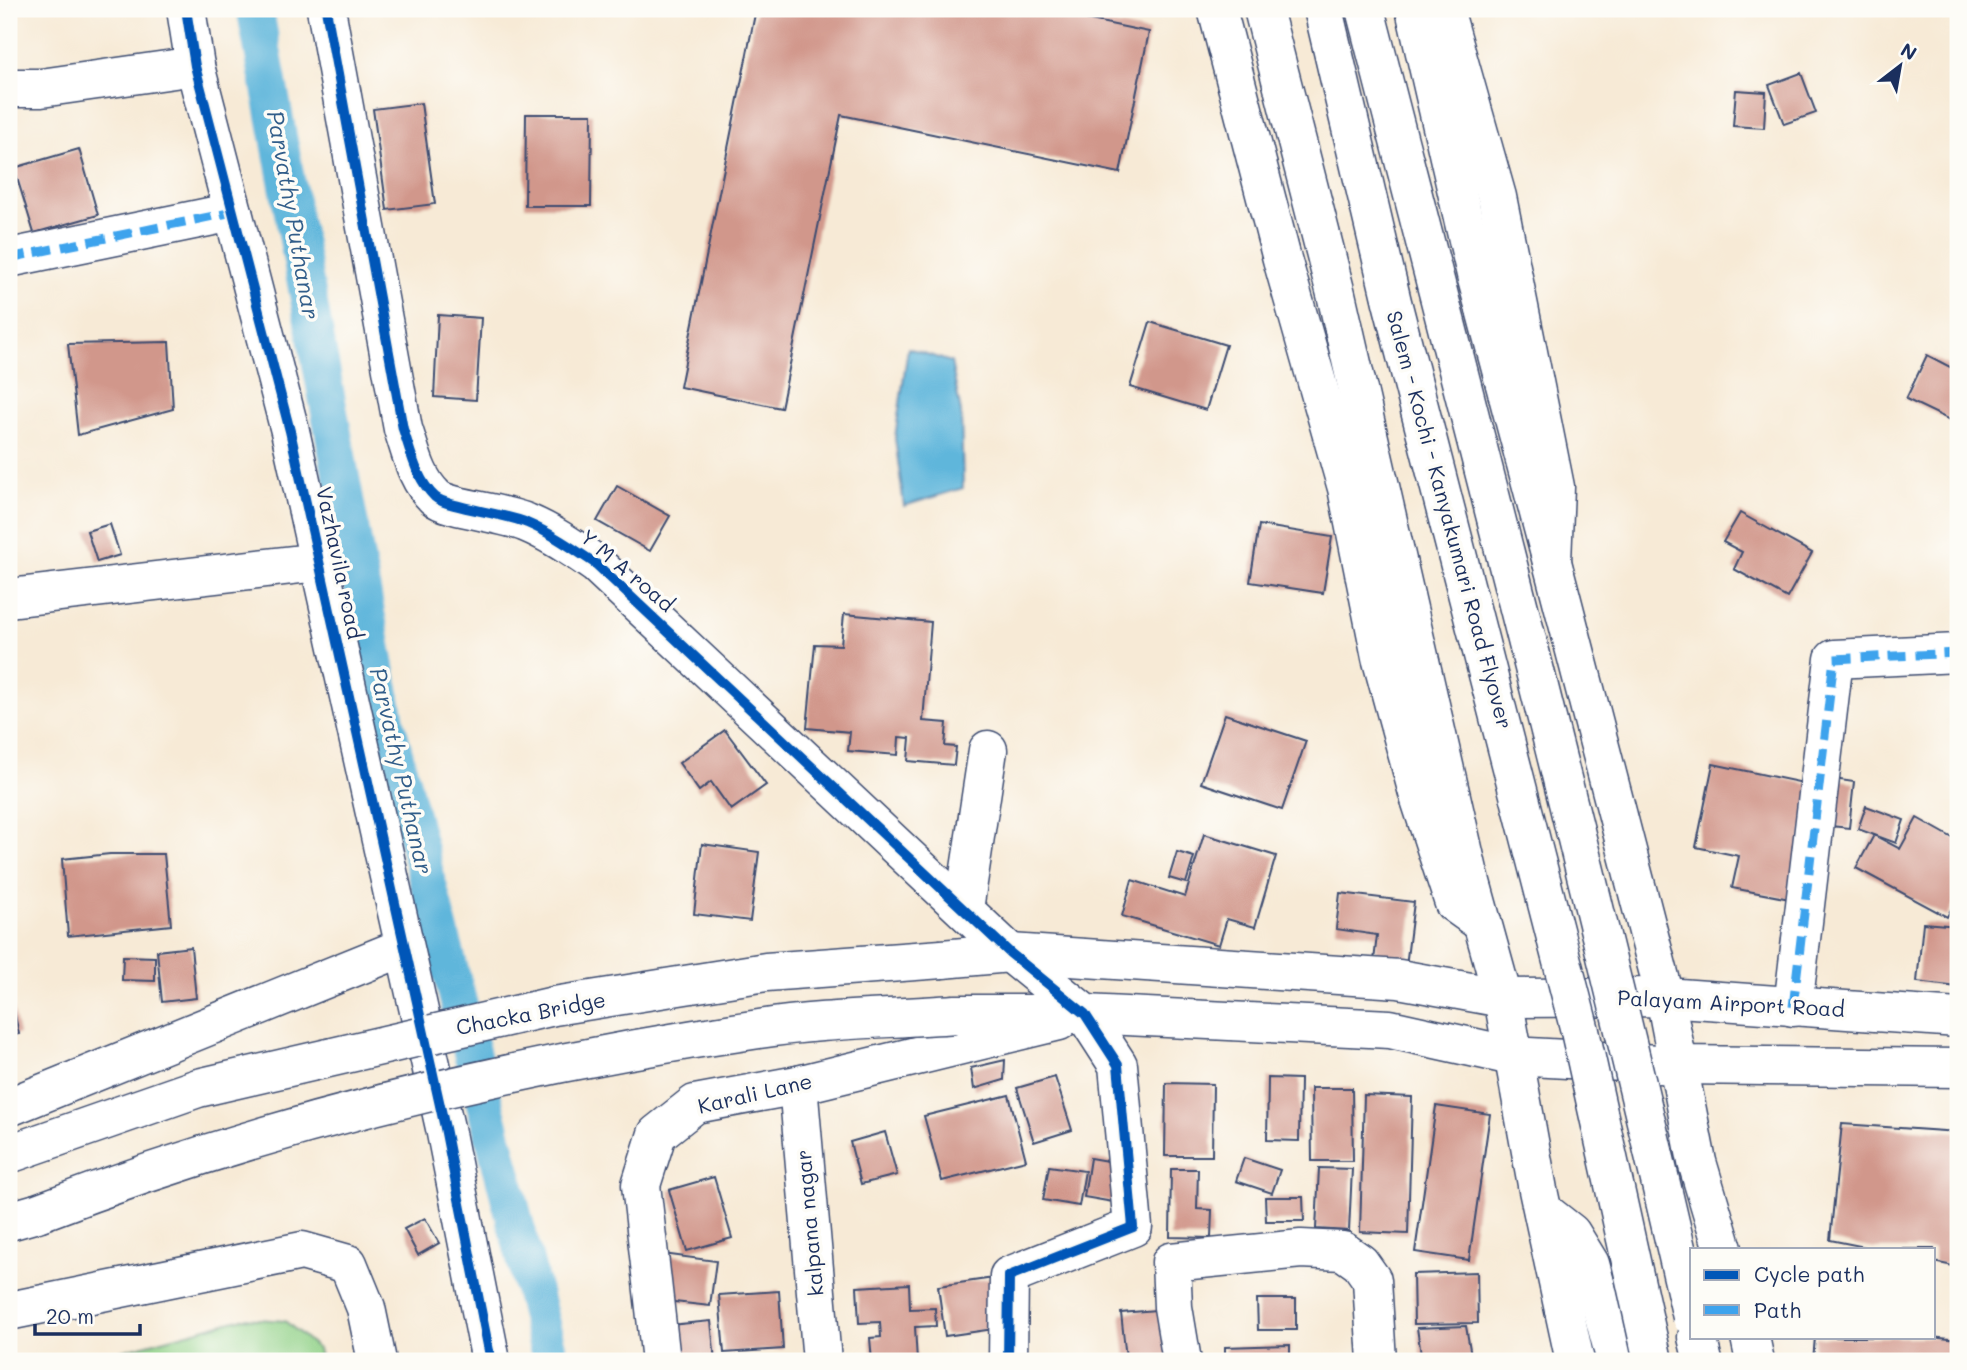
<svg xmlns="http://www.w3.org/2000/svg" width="1967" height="1370" font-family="Mali,sans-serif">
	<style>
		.green { fill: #91d188; stroke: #568073; stroke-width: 2 }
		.water { fill: #5eb6db; stroke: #3c729c; stroke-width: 2 }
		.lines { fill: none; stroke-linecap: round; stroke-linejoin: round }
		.canal { stroke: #5eb6db; stroke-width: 37 }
		.building { fill: #d1978b }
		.minor-casing { stroke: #3c4b70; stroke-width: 41 }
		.major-casing { stroke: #3c4b70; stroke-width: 41 }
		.highway-casing { stroke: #3c4b70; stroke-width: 41 }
		.minor { stroke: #fff; stroke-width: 38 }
		.major { stroke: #fff; stroke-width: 38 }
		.highway { stroke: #fff; stroke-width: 38 }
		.major-bridge-casing { stroke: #3c4b70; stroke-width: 41; stroke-linecap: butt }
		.highway-bridge-casing { stroke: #3c4b70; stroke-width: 41; stroke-linecap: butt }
		.major-bridge { stroke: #fff; stroke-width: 38 }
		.highway-bridge { stroke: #fff; stroke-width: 38 }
		.quiet { stroke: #3da3ed; stroke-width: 9; stroke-dasharray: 18 9; stroke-linecap: butt }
		.cycleway-casing { stroke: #fdfcf7; stroke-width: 15 }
		.cycleway { stroke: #0057b8; stroke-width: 10 }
		.labels { text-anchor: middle; stroke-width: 7; stroke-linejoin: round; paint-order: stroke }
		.street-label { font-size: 21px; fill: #1b2f5e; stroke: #fdfcf7 }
		.water-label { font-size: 23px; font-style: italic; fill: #325e8a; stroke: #fdfcf7 }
	</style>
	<rect width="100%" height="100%" fill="#fdfcf7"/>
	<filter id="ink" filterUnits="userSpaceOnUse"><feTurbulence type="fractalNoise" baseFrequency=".0143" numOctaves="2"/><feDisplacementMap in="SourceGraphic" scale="14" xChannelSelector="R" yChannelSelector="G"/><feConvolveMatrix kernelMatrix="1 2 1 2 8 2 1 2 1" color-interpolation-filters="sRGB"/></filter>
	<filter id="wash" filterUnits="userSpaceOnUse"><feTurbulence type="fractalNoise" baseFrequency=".00686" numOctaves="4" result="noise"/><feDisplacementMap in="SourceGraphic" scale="28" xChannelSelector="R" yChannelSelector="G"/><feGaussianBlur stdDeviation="1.57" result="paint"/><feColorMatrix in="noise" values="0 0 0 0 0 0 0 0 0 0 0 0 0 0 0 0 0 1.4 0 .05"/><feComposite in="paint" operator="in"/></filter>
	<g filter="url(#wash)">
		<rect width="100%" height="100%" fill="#f7ead6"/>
		<polygon class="green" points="243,1318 285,1321 318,1349 321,1361 85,1361"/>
		<polygon class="water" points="908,348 951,362 961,412 963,488 904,506 895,438"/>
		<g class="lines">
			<polyline class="canal" points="255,9 387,724 551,1361"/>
		</g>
		<g id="blocks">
			<g class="building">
				<polygon points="756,9 1037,9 1149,32 1120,173 841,115 781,408 680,387"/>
				<polygon points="1801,73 1816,113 1784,124 1769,85"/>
				<polygon points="1736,90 1766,92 1764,128 1733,126"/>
				<polygon points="421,103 435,204 387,210 373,109"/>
				<polygon points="526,114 592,114 591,206 525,206"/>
				<polygon points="79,149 98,215 34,233 14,168"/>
				<polygon points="438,315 481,318 476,400 434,397"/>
				<polygon points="1150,322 1226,345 1206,410 1130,387"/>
				<polygon points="169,342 173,409 78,435 68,344"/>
				<polygon points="1927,355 1958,371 1958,424 1906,399"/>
				<polygon points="617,486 670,516 650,551 597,521"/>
				<polygon points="1740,513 1812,553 1787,598 1734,569 1742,552 1723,542"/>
				<polygon points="110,524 120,555 97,562 87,531"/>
				<polygon points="1259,525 1332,537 1323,593 1250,582"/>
				<polygon points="844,614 931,622 923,721 947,723 945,746 956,747 954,765 908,761 910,738 899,737 898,755 848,751 850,732 807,728 815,644 841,645"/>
				<polygon points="1225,714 1306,741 1282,810 1201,783"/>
				<polygon points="725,730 766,785 731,810 711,782 699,791 679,763"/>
				<polygon points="1713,764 1813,785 1790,899 1732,888 1739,856 1696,847"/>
				<polygon points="1827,778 1854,782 1849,828 1822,825"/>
				<polygon points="1866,806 1904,820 1896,843 1858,829"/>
				<polygon points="1917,818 1958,841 1958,896 1947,917 1856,868 1874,835 1900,849"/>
				<polygon points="1204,834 1276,856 1255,927 1227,919 1219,945 1122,916 1132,880 1185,897"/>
				<polygon points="702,844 759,852 750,921 694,914"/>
				<polygon points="1177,852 1194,857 1186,883 1169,878"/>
				<polygon points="110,854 164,854 171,925 68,936 62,859"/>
				<polygon points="1340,893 1414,902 1406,966 1374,961 1377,935 1336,929"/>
				<polygon points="1923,923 1958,926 1958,987 1917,982"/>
				<polygon points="191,947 196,998 162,1002 157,951"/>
				<polygon points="123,956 155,957 155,981 122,980"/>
				<polygon points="9,988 19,1034 9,1036"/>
				<polygon points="1005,1060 1004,1080 974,1089 971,1068"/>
				<polygon points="1055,1077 1072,1130 1034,1142 1017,1088"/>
				<polygon points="1268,1078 1300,1079 1299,1141 1267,1140"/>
				<polygon points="1166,1083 1213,1084 1212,1156 1165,1156"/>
				<polygon points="1311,1088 1352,1088 1353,1161 1312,1161"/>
				<polygon points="1009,1095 1026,1160 942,1181 924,1116"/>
				<polygon points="1364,1095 1412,1097 1408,1234 1360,1232"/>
				<polygon points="1436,1106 1490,1114 1469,1260 1415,1252"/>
				<polygon points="1842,1124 1958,1132 1958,1267 1934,1262 1934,1249 1875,1249 1830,1240"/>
				<polygon points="885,1132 897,1175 861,1184 850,1142"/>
				<polygon points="1090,1158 1125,1164 1119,1203 1084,1197"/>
				<polygon points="1244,1158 1280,1170 1272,1193 1236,1181"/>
				<polygon points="1049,1166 1085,1171 1079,1206 1043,1200"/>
				<polygon points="1319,1168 1352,1169 1349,1231 1316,1229"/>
				<polygon points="1171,1169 1198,1169 1197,1209 1212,1210 1211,1238 1170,1237"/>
				<polygon points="714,1177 732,1238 687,1251 669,1190"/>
				<polygon points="1265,1197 1303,1197 1304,1221 1266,1221"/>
				<polygon points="425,1218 439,1243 418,1255 404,1229"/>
				<polygon points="663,1254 716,1261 710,1306 657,1300"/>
				<polygon points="1477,1272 1478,1323 1414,1324 1413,1274"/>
				<polygon points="994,1278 1001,1328 945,1336 938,1286"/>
				<polygon points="909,1284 910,1309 935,1308 936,1326 915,1327 917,1361 872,1361 870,1338 881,1337 880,1322 859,1323 857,1287"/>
				<polygon points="779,1291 783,1349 724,1353 719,1295"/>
				<polygon points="1257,1299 1296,1299 1296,1330 1258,1330"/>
				<polygon points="1168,1309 1173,1355 1126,1358 1121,1313"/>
				<polygon points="711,1321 715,1361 674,1361 670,1325"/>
				<polygon points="1466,1326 1472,1361 1422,1361 1417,1328"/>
				<polygon points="1815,1337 1931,1337 1958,1340 1958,1361 1813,1361"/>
				<polygon points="1290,1345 1290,1361 1225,1361 1225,1347"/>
			</g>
		</g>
	</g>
	<g filter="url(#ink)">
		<use href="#blocks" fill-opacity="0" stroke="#3c4b70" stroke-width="2"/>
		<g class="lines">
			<defs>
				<g id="minor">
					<polyline points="186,9 195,66 290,431 445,1128 491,1361"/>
					<path d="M326,9L403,429C411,452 416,479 435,497C447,508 505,513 527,523C551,533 574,549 596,564L1010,953L1085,1014L1118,1065L1133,1227L1009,1276L1008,1361"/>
					<polyline points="1217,9 1282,259 1347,488 1381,657 1418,793 1454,903 1482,923"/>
					<polyline points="1444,9 1497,197 1555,487 1552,562 1665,997 1697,1162 1723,1249"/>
					<polyline points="9,88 41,88 195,66"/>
					<polyline points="9,258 233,212"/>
					<polyline points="9,598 319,562"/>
					<polyline points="964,909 988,750"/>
					<polyline points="1503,998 1538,1190 1575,1361"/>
					<polyline points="1793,1007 1834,659 1958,653"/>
					<polyline points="798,1085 822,1361"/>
					<polyline points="9,1107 404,947"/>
					<polyline points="1543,1211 1571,1233 1590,1264 1616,1361"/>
					<polyline points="9,1311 302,1251 348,1264 366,1308 377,1361"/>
					<polyline points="1750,1337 1755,1361"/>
					<polyline points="661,1361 641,1185 657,1134 695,1104 798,1085 1059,1021"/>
					<polyline points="1182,1361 1173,1307 1171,1262 1301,1249 1343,1251 1360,1263 1372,1280 1377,1361"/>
				</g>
				<g id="major">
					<polyline points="942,959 1010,953 1399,979 1503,998 1665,997 1958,1018"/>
					<polyline points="955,1014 1085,1014 1390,1029 1512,1056 1678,1065 1958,1068"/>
					<polyline points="9,1221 37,1213"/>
				</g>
				<g id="highway">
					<polyline points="1263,9 1336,294 1469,875 1503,998"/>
					<polyline points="1415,9 1477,279 1552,562"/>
					<polyline points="1697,1337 1703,1361"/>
				</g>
			</defs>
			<use href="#minor" class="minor-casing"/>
			<use href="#major" class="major-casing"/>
			<use href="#highway" class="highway-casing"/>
			<use href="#minor" class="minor"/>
			<use href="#major" class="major"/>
			<use href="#highway" class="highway"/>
			<defs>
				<g id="major-bridge">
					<polyline points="9,1154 198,1088 554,1006 766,972 942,959"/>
					<path d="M37,1213C269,1124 513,1065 759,1029C824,1019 890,1019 955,1014"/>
				</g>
				<g id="highway-bridge">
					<polyline points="1323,9 1392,302 1580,1031 1653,1361"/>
					<path d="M1365,9C1477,444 1591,879 1692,1317"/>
				</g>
			</defs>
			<use href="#major-bridge" class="major-bridge-casing"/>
			<use href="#highway-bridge" class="highway-bridge-casing"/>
			<use href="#major-bridge" class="major-bridge"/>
			<use href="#highway-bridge" class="highway-bridge"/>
			<g class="quiet">
				<polyline points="9,258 233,212"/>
				<polyline points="1793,1007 1834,659 1958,653"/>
			</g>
			<defs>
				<g id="cycleway">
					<polyline points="186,9 195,66 290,431 445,1128 491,1361"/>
					<path d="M326,9L403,429C411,452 416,479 435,497C447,508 505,513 527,523C551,533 574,549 596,564L1010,953L1085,1014L1118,1065L1133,1227L1009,1276L1008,1361"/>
				</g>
			</defs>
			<use href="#cycleway" class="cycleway-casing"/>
			<use href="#cycleway" class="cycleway"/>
		</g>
	</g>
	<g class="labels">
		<g class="street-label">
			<text transform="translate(1449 520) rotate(75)" y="7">Salem - Kochi - Kanyakumari Road Flyover</text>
			<text transform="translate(339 563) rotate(78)" y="7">Vazhavila road</text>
			<text transform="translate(627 571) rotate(40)" y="7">Y M A road</text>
			<text transform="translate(1731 1004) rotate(3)" y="7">Palayam Airport Road</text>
			<text transform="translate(531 1014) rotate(-11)" y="7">Chacka Bridge</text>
			<text transform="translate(755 1094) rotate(-13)" y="7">Karali Lane</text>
			<text transform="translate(810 1223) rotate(-95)" y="7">kalpana nagar</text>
		</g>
		<g class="water-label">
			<text transform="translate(293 215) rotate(80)" y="8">Parvathy Puthanar</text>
			<text transform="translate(401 771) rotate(77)" y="8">Parvathy Puthanar</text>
		</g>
	</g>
	<rect width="1967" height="1370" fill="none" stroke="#fdfcf7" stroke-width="35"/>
	<rect x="1690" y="1248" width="245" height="91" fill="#fdfcf7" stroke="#a3aaba" stroke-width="2"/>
	<rect x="1704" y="1270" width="35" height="10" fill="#0057b8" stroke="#a3aaba" stroke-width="2"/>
	<text x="1754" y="1282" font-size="21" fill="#1b2f5e">Cycle path</text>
	<rect x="1704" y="1305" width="35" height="10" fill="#3da3ed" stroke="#a3aaba" stroke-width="2"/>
	<text x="1754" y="1318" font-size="21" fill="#1b2f5e">Path</text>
	<g transform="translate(1900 66) rotate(31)" stroke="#fdfcf7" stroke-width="5" paint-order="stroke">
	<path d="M0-5L12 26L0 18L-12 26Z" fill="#1b2f5e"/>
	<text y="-10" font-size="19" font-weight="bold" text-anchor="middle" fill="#1b2f5e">N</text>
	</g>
	<path d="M35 1324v10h105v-10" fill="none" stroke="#1b2f5e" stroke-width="3.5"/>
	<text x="46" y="1324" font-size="21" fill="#1b2f5e" stroke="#fdfcf7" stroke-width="5" paint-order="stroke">20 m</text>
</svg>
